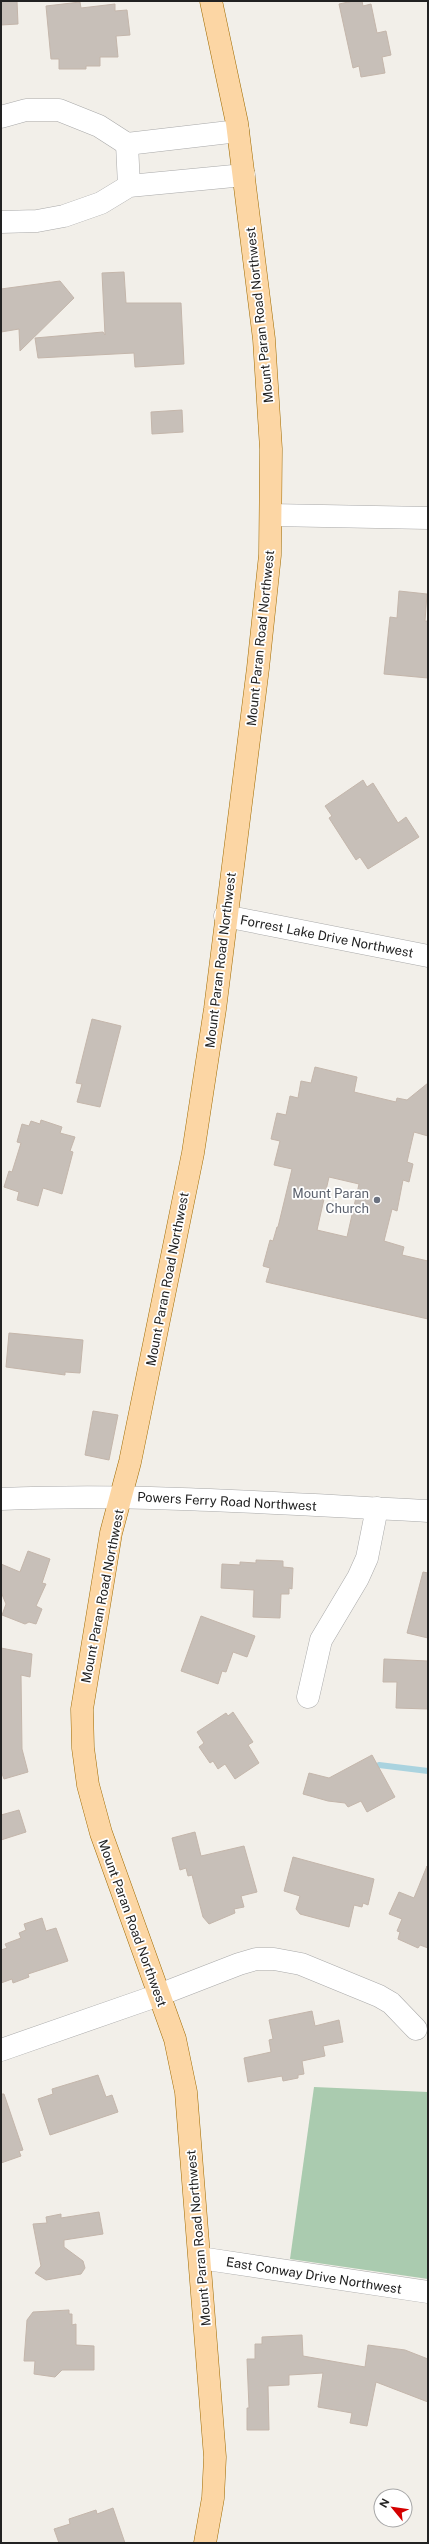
<svg xmlns="http://www.w3.org/2000/svg" width="429" height="2544" font-family="'Public Sans',sans-serif">
	<style>
		.cemetery { fill: #aacbaf }
		.lines { fill: none; stroke-linecap: round; stroke-linejoin: round }
		.stream { stroke: #aad3df; stroke-width: 6 }
		.building { fill: #c7bfb8; stroke: #c4b6ab; fill-rule: evenodd }
		.minor-casing { stroke: #a9a9a9; stroke-width: 23 }
		.major-casing { stroke: #a06b00; stroke-width: 23 }
		.minor { stroke: #fff; stroke-width: 22 }
		.major { stroke: #fcd6a4; stroke-width: 22 }
		.worship-dot { fill: #6b7280; stroke: #fff; stroke-width: 1.5 }
		.labels { text-anchor: middle; stroke-width: 3.5; stroke-linejoin: round; paint-order: stroke }
		.street-label { font-size: 13px; fill: #222; stroke: #fff }
		.worship-label { font-size: 13px; fill: #5b616d; stroke: #fff; text-anchor: end }
	</style>
	<rect width="100%" height="100%" fill="#f2efe9"/>
	<polygon class="cemetery" points="314,2087 428,2092 428,2279 290,2259"/>
	<g class="lines">
		<polyline class="stream" points="379,1765 428,1771"/>
	</g>
	<g class="building">
		<polygon points="1,1 17,1 18,24 1,25"/>
		<polygon points="353,1 362,1 363,6 371,4 377,33 386,31 391,55 382,57 385,73 361,77 359,66 353,68 339,4"/>
		<polygon points="80,2 81,8 115,4 115,11 127,10 130,35 116,36 118,57 100,57 100,66 86,66 86,69 59,69 59,59 51,59 46,6"/>
		<polygon points="124,272 126,303 181,303 184,364 135,367 134,353 38,358 35,338 103,332 105,335 102,273"/>
		<polygon points="60,281 74,298 20,351 19,329 1,332 1,289"/>
		<polygon points="182,410 183,432 152,434 151,412"/>
		<polygon points="399,591 427,594 425,621 428,621 428,678 384,674 390,617 397,618"/>
		<polygon points="363,780 367,787 373,783 398,823 406,817 419,837 368,869 360,857 356,860 329,818 332,816 325,806"/>
		<polygon points="92,1019 121,1026 100,1107 77,1102 82,1084 76,1083"/>
		<path d="M315,1067L357,1077L354,1092L396,1102L397,1098L407,1100L428,1083V1136L414,1132L407,1162L413,1164L409,1182L403,1180L397,1211L392,1209L384,1241L404,1247L402,1255L428,1261V1319L266,1282L270,1268L263,1266L270,1240L273,1241L277,1227H278L292,1169L274,1165L280,1141L271,1139L277,1113L286,1115L290,1096L298,1098L301,1081L311,1083ZM329,1177L359,1184L347,1237L317,1230Z"/>
		<polygon points="41,1120 62,1127 60,1133 75,1137 70,1151 73,1152 62,1194 43,1188 38,1206 17,1200 19,1192 4,1187 9,1171 12,1172 21,1143 17,1142 22,1124 29,1126 31,1121 40,1124"/>
		<polygon points="9,1333 83,1340 80,1373 65,1372 65,1375 6,1367"/>
		<polygon points="93,1411 118,1415 109,1460 85,1455"/>
		<polygon points="28,1551 50,1559 42,1583 46,1584 36,1606 42,1609 36,1624 29,1622 25,1624 2,1615 6,1604 1,1592 1,1564 20,1572"/>
		<polygon points="256,1560 283,1561 283,1567 293,1568 292,1589 289,1588 289,1594 281,1594 280,1618 253,1617 254,1590 221,1588 222,1564 240,1565 240,1562 256,1563"/>
		<polygon points="423,1572 428,1573 428,1638 407,1633"/>
		<polygon points="201,1616 255,1636 247,1657 233,1652 226,1672 222,1671 218,1684 181,1671"/>
		<polygon points="1,1648 32,1654 30,1677 21,1675 22,1749 28,1772 4,1779 1,1771"/>
		<polygon points="384,1659 428,1661 428,1709 396,1708 397,1682 383,1682"/>
		<polygon points="233,1712 253,1742 248,1745 259,1763 235,1779 225,1764 218,1769 213,1761 210,1763 199,1747 204,1743 197,1732 226,1713 228,1716"/>
		<polygon points="372,1755 395,1797 367,1812 361,1801 348,1807 345,1803 328,1801 303,1794 309,1773 329,1778"/>
		<polygon points="19,1810 26,1832 1,1840 1,1815"/>
		<polygon points="195,1832 201,1856 244,1846 257,1892 241,1896 244,1907 234,1909 235,1913 209,1924 203,1917 192,1875 188,1876 186,1868 180,1870 172,1838"/>
		<polygon points="293,1857 374,1879 368,1905 363,1903 362,1907 354,1905 349,1927 300,1914 296,1909 300,1896 284,1891"/>
		<polygon points="427,1866 428,1948 420,1945 418,1948 398,1939 400,1932 397,1931 402,1919 389,1914 399,1892 414,1898"/>
		<polygon points="42,1918 46,1931 56,1928 68,1961 28,1974 29,1977 13,1983 12,1979 1,1983 1,1950 7,1948 5,1944 21,1938 19,1933 26,1930 24,1924"/>
		<polygon points="312,2011 315,2026 339,2020 343,2042 323,2046 325,2056 302,2061 304,2074 298,2075 298,2078 283,2081 282,2076 248,2082 244,2058 271,2052 269,2040 273,2039 269,2020"/>
		<polygon points="98,2075 106,2097 112,2095 118,2112 50,2135 38,2099 53,2094 52,2089"/>
		<polygon points="1,2094 4,2094 23,2150 19,2151 21,2156 1,2163"/>
		<polygon points="99,2212 103,2234 64,2240 64,2247 83,2261 85,2268 81,2274 46,2280 35,2273 41,2266 33,2224 47,2223 46,2217 61,2214 61,2218"/>
		<polygon points="69,2310 69,2314 72,2314 72,2325 76,2324 76,2345 94,2346 94,2370 62,2370 55,2377 34,2374 35,2361 24,2361 27,2320 33,2312"/>
		<polygon points="302,2335 303,2356 365,2367 368,2345 405,2350 428,2359 428,2402 376,2382 367,2426 350,2423 352,2413 318,2407 323,2373 289,2375 289,2385 268,2386 269,2430 247,2430 247,2408 249,2408 247,2359 255,2359 255,2344 262,2344 262,2337"/>
		<polygon points="113,2508 125,2543 59,2543 54,2529 70,2524 69,2519 96,2510 97,2514"/>
	</g>
	<g class="lines">
		<defs>
			<g id="minor">
				<polyline points="1,117 26,110 59,110 99,126 127,144 238,131"/>
				<polyline points="127,144 129,186"/>
				<polyline points="1,222 37,221 64,216 101,203 129,186 244,175"/>
				<polyline points="271,515 428,518"/>
				<polyline points="225,916 428,956"/>
				<path d="M1,1499C144,1493 285,1504 428,1511"/>
				<polyline points="308,1697 321,1640 358,1578 367,1558 377,1508"/>
				<polyline points="1,2050 159,1995 239,1964 256,1959 274,1959 301,1964 379,1996 391,2003 416,2029"/>
				<polyline points="200,2258 428,2292"/>
			</g>
			<polyline id="major" points="205,2543 213,2498 215,2457 186,2092 175,2039 101,1833 88,1785 83,1748 82,1709 111,1533 130,1462 193,1153 215,1009 258,668 270,555 271,449 264,339 237,123 211,1"/>
		</defs>
		<use href="#minor" class="minor-casing"/>
		<use href="#major" class="major-casing"/>
		<use href="#minor" class="minor"/>
		<use href="#major" class="major"/>
	</g>
	<circle class="worship-dot" cx="377" cy="1200" r="4"/>
	<g class="labels">
		<g class="street-label">
			<text transform="translate(259 315) rotate(-96)" y="5">Mount Paran Road Northwest</text>
			<text transform="translate(260 638) rotate(-84)" y="5">Mount Paran Road Northwest</text>
			<text transform="translate(327 936) rotate(11)" y="5">Forrest Lake Drive Northwest</text>
			<text transform="translate(220 960) rotate(-83)" y="5">Mount Paran Road Northwest</text>
			<text transform="translate(167 1279) rotate(-79)" y="5">Mount Paran Road Northwest</text>
			<text transform="translate(227 1501) rotate(3)" y="5">Powers Ferry Road Northwest</text>
			<text transform="translate(102 1596) rotate(-79)" y="5">Mount Paran Road Northwest</text>
			<text transform="translate(133 1923) rotate(70)" y="5">Mount Paran Road Northwest</text>
			<text transform="translate(198 2238) rotate(-95)" y="5">Mount Paran Road Northwest</text>
			<text transform="translate(314 2275) rotate(9)" y="5">East Conway Drive Northwest</text>
		</g>
		<g class="worship-label">
			<text x="369" y="1198">Mount Paran<tspan x="369" dy="15">Church</tspan></text>
		</g>
	</g>
	<rect width="429" height="2544" fill="none" stroke="#222222" stroke-width="4"/>
	<g transform="translate(393 2508) rotate(299)"><circle r="19" fill="#ffffff" stroke="#a7a7a7"/>
	<path d="M0-3L7 15L0 10L-7 15Z" fill="#d40000"/>
	<text y="-6" font-size="11" font-weight="bold" text-anchor="middle" fill="#222222">N</text>
	</g>
</svg>
